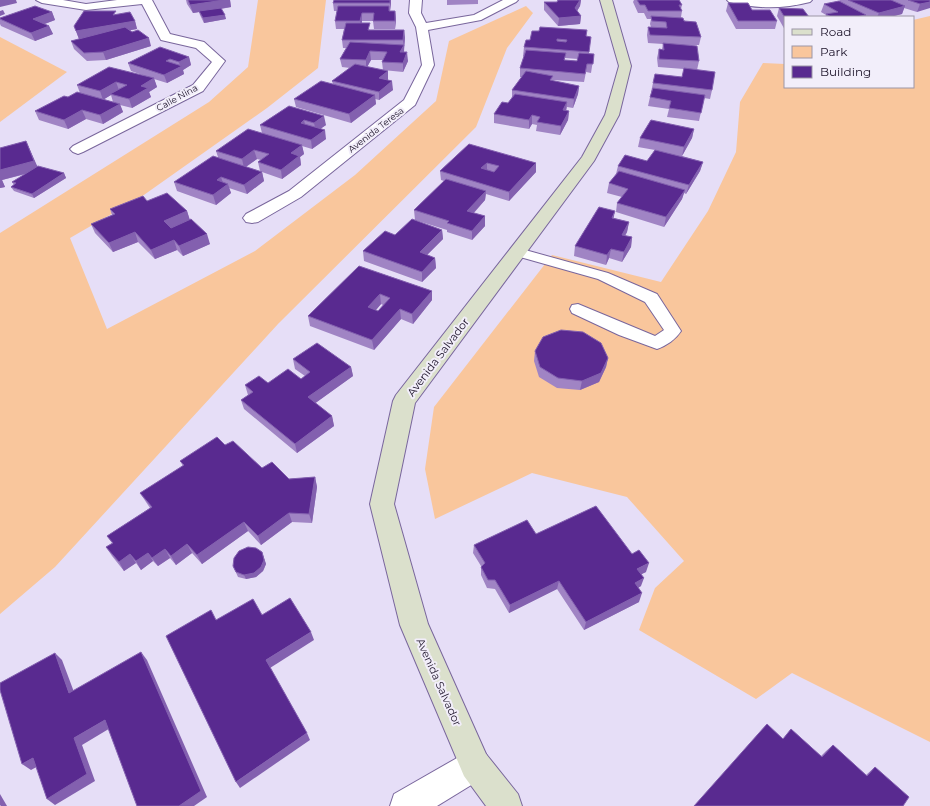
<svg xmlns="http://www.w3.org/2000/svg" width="930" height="806" font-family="Montserrat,sans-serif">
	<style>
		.green { fill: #f9c69c }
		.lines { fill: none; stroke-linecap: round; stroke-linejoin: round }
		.lane-casing { stroke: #79669c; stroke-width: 2 }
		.street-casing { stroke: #79669c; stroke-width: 2 }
		.secondary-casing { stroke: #79669c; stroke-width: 2 }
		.lane { fill: #fff; fill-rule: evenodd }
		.street { fill: #fff; fill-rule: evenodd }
		.secondary { fill: #dbe0cc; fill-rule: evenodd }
		.wall { fill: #a084c4; fill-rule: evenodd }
		.shaded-wall { fill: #8360af }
		.building { fill: #592a90; stroke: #8360af; fill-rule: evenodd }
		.labels { text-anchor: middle; stroke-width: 4; stroke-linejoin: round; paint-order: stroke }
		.far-street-label { font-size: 9px; fill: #1b1228; stroke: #f2eefa }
		.street-label { font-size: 11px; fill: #1b1228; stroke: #f2eefa }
	</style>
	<rect width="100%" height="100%" fill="#e6def7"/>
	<g class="green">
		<polygon points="258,0 326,0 318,68 267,108 141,197 70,238 107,329 255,251 355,175 436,101 449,41 526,6 533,13 507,48 476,127 278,324 55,567 0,614 0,233 209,102 248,67"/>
		<polygon points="930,16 930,742 792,673 756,699 639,630 655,588 684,561 627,497 532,473 435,519 425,469 434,407 552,255 661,282 708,211 736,152 740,102 763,63 785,64 785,87 913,87 913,20"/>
		<polygon points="0,37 67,72 0,122"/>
	</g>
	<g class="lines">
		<defs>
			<path id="lane" d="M518,248L608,273L657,294L681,331C676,339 666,346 657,349L619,335L572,313L570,309L572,305L578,304L655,336L664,330L645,302L598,279L513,255L511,252L513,249Z"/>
			<g id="street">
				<polygon points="36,0 63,0 86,4 117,0 152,0 170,34 204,42 225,61 203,91 83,152 78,154 73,152 70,149 73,146 193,85 212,62 196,48 161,40 142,4 86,10 42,3"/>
				<polygon points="410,0 422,0 421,13 426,23 474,15 503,0 518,0 516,2 481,20 428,30 434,65 415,105 301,197 258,222 252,223 246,222 243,218 246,214 289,191 404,100 422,65 416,27 409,13"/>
				<path d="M727,0H812L810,2C783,9 756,9 729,2Z"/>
				<polygon points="475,749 486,754 491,765 486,776 437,806 390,806 394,794 464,754"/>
			</g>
			<polygon id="secondary" points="600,0 612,0 631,66 619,115 594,161 415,403 394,504 428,624 486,754 518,794 522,806 486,806 464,776 400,625 370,504 393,401 396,395 582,157 605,115 619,66"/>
		</defs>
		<use href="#lane" class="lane-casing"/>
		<use href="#street" class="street-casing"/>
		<use href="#secondary" class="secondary-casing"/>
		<use href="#lane" class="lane"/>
		<use href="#street" class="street"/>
		<use href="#secondary" class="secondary"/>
	</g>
	<g class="wall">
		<polygon points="186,0 230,0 231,7 221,9 226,19 204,23 200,15 199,12 193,13 187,4"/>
		<polygon points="447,0 478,0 478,4 447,5"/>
		<polygon points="558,0 581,0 580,6 577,11 581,16 580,24 558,26 544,10 544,2 557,2"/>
		<polygon points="634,0 679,0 682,5 681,9 682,11 681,17 701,37 699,45 689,45 699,61 697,70 712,90 710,99 704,98 699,121 667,117 669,109 648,106 650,97 652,92 651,92 653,83 682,77 684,69 658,67 657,58 659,49 662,49 663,44 648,43 647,35 648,27 651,27 650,24 651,19 647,19 644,13 638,13 633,2"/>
		<polygon points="840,0 930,0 917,12 904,8 902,14 890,17 866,17 865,16 865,17 825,17 826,15 821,12 824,4 839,1"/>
		<path d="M333,3H391L390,11H395L396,19L395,29H374L373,21H362V23L370,30H404L405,38L404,52L408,61L403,72L383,70L388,71V80L393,90L379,100L375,99L376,104L351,123L296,107L294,99L333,84L332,81L350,68L342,67L340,59L346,48H343L342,40L344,29H336L335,21L337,11H334ZM371,60H383L382,62L383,70L367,67Z"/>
		<polygon points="728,3 752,10 777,21 775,29 736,29 726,11"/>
		<polygon points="779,8 785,17 785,30 777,16"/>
		<polygon points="52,12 55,20 45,24 49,26 53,34 35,41 1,26 0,24 0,18"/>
		<polygon points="117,14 135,21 137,29 130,30 151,46 106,60 87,61 74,49 71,41 79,39 74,26"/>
		<path d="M586,36L589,52V54H594L591,73L586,72L584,82L553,80V81L579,86L578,94L573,108L567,107L566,111H569L568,120L560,135L536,131L537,125L532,124L529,129L494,123V114L508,103L512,97V90L522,77H520V68L524,56H523L524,47L530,40ZM565,58L578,59L577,61L565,60Z"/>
		<path d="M189,57L191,65L183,70L184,74L167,83L154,79L157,87L149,92L151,97L132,108L120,105L123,112L103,124L86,119L68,129L39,120L35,111L68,97L80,93L77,85L148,77L131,71L128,63ZM111,95L113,102L103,99Z"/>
		<path d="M289,106L326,125L320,129L326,139L312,149L302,146L304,154L300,157L301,165L282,179L262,172L264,181L247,194L229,188L231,193L216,205L177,191L174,182L218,157L216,151L262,133L260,125ZM257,159L261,160L258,162L260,171L246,167Z"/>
		<polygon points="694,129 692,138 682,156 703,162 700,171 686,194 684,193 682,199 664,227 616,212 617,203 622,197 607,193 609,183 616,174 618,166 647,161 655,150 638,147 640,138"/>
		<polygon points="26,141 37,167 64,173 66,178 34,198 14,191 11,187 14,185 12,182 26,174 2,180 5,187 0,188 0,148"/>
		<polygon points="469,144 536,163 536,172 509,201 486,194 485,200 474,213 485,216 485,226 472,240 447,232 447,230 415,220 414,210 444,181 441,180 440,171"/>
		<polygon points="147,201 187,211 190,220 210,244 183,256 177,250 155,259 138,242 113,252 95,233 91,224 112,215 110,209"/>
		<polygon points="614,218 629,222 627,232 625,236 632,237 631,247 622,262 609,258 606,265 574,256 575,246"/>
		<polygon points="442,230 443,239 427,255 435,258 436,268 422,282 364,261 363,251 395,235"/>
		<path d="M359,266L432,291V300L413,324L401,319L374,350L310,326L308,316ZM381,304L383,305L378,311L376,310Z"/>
		<polygon points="535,351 608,358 606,367 599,382 580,390 557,388 539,377 534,361"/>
		<polygon points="293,359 351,367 353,376 315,403 332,416 334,426 297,453 244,409 241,400 248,395 245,385 268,383 301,379 305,376 295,369"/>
		<polygon points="225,445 262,468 289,479 315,477 317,487 312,523 292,522 261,545 248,531 202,564 192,553 176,565 170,558 158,566 153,561 141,570 136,563 124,571 112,556 106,547 112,543 107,536 150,508 140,493 183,466 180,461"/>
		<polygon points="536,534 646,572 641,574 641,586 638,588 639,602 584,630 557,589 509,613 495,589 487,588 481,575 481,566 473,553 474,545"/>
		<polygon points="262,552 266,564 263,571 256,577 246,579 238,577 233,566"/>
		<polygon points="791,729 821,756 826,751 833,745 866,775 875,767 903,806 783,739"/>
	</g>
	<g class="shaded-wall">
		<polygon points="0,0 16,0 17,3 0,7"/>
		<polygon points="224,0 230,0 231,7 193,13 190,5"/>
		<polygon points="390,0 391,0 391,3 390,11"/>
		<polygon points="580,0 581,0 580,6 574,16 575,8"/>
		<polygon points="930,2 930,8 917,12 920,4"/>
		<polygon points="905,6 902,14 890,17 877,17 879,13"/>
		<polygon points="3,10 5,14 0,16 0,11"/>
		<polygon points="395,11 396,19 395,29"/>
		<polygon points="52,12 55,20 36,27 33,19"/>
		<polygon points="362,13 362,21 361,29 360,21"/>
		<polygon points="225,15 226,19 204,23 203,18"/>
		<polygon points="581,16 580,24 558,26 559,18"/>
		<polygon points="135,21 137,29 79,39 76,31"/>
		<polygon points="49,26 53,34 35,41 31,33"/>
		<polygon points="404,30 405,38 404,48 403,40"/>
		<polygon points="149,38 151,46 106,60 103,52"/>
		<polygon points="404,45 404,53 400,52"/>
		<polygon points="370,51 371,60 366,69 366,60"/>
		<polygon points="407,52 408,61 403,72 403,63"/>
		<polygon points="189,57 191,65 183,70 184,74 167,83 164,75 180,67 179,62"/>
		<polygon points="388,71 388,80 379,78"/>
		<polygon points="154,78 157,87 149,92 151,97 132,108 129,99 141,86"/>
		<polygon points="392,81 393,90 379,100 379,92"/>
		<polygon points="116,82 119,90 110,94 111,95 103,100 100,91"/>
		<polygon points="579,86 578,94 573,108 574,99"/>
		<polygon points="375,95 376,104 351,123 349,114"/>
		<polygon points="567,102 566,111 563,110"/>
		<polygon points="120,104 123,112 103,124 100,115"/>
		<polygon points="82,110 86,119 68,129 64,120"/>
		<polygon points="569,111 568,120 560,135 561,126"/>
		<polygon points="532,115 532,124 529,129 529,120"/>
		<polygon points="324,116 326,125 316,132 314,123"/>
		<polygon points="304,120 306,129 301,123"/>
		<polygon points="694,129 692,138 682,156 684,147"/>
		<polygon points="325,130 326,139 312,149 311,140"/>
		<polygon points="26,141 39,170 2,180 5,187 0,188 0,170"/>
		<polygon points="302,145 304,154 300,157 301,165 282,179 281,170 291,153"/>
		<polygon points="254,150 257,159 244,168 242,159"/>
		<polygon points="703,162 700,171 686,194 689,185"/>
		<polygon points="487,163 487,172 481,168"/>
		<polygon points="536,163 536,172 509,201 509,192"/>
		<polygon points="262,172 264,181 247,194 244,185"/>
		<polygon points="64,173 66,178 34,198 32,194"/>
		<polygon points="221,177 224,186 217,180"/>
		<polygon points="228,184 231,193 216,205 213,195"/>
		<polygon points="685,190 682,199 664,227 666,217"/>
		<polygon points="486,191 485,200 467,220 467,211"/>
		<polygon points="187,211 190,221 167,230 164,221"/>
		<polygon points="615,211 613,221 612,218"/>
		<polygon points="485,216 485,226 472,240 472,231"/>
		<polygon points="629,222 627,232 620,244 622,235"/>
		<polygon points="442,230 443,239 420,262 420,252"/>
		<polygon points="135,232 138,242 113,252 109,243"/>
		<polygon points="207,234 210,244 183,256 179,246"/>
		<polygon points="632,237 631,247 622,262 624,252"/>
		<polygon points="174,240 177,250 155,259 151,250"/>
		<polygon points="611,249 609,258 606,265 607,255"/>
		<polygon points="435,258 436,268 422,282 422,272"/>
		<polygon points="432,291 432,300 413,324 412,314"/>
		<polygon points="380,294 381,304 370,317 368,307"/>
		<polygon points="400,309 401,319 374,350 372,340"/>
		<polygon points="608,358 606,367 599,382 580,390 582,381"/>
		<polygon points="351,367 353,376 310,407 308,397"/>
		<polygon points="332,416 334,426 297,453 295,444"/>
		<polygon points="315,477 317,487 312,523 309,514"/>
		<polygon points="289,513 292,522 261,545 258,536"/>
		<polygon points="244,522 248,531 202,564 197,555"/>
		<polygon points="187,544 192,553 176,565 171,556"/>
		<polygon points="165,549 170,558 158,566 152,558"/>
		<polygon points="262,552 266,564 263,571 256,577 246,579 244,575"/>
		<polygon points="148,553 153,561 141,570 136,561"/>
		<polygon points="130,554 136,563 124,571 119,562"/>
		<polygon points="649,563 646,572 634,578 637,569"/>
		<polygon points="644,578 641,586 632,591 635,583"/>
		<polygon points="559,581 557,589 509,613 510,605"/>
		<polygon points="642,593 639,602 584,630 586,622"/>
		<polygon points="311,632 314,640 270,668 266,660"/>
		<polygon points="141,652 147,660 207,797 194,806 179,806"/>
		<polygon points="55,653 62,660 77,700 69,693"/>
		<polygon points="105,720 112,727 82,745 95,781 55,805 47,799 74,738"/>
		<polygon points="307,733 310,740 240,788 236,782"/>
		<polygon points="33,758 42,764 31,770 22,764"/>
		<polygon points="0,794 7,806 1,806 0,805"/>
	</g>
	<g class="building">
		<polygon points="188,0 224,0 190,5"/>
		<polygon points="334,0 390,0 390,3 333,3"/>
		<polygon points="558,0 580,0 575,8 581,16 559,18 544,2 557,2"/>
		<polygon points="637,0 679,0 682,5 679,5 682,11 648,11 645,5 640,5"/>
		<polygon points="848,0 891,0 905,6 879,13"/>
		<polygon points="908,0 930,0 930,2 920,4"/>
		<polygon points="839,1 866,15 856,17 831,17 826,14 838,12 824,4"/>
		<polygon points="728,3 748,3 752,10 770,10 777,21 738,21"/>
		<polygon points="35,6 52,12 33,19 49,26 31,33 0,19 0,18"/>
		<polygon points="338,6 389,6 389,11 395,11 395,21 373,21 374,13 362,13 360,21 335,21"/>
		<polygon points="221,8 225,15 203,18 199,11"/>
		<polygon points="779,8 803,9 809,17 823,17 785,17 785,18"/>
		<polygon points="84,11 116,11 113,15 130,12 135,21 76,31 74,26"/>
		<polygon points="651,16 683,18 684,21 696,22 701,37 650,35 648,27 667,28 666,22 652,21"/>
		<polygon points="346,23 370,23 368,30 404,30 403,40 342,40"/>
		<polygon points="125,27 132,32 138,30 149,38 103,52 84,53 71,41"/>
		<path d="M540,27L587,30L586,36L591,37L589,52L524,47L526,40H530L532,31H539ZM557,39L567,40L566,42L557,41Z"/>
		<polygon points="350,42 404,45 400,52 407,52 403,63 382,62 387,52 370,51 366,60 340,59"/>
		<polygon points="663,43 697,46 699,61 659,59 659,49 664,50"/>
		<polygon points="160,47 189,57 179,62 170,59 166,61 182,66 164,75 128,63"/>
		<polygon points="526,50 566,53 564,60 577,61 579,53 594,54 593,64 587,64 585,74 520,68"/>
		<polygon points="355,64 388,71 379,78 392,81 379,92 332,81"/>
		<polygon points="109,67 154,78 141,86 148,88 129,99 110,94 127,85 116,82 100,91 77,85"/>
		<polygon points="684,68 715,72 712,90 653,83 655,74 682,77"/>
		<polygon points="526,71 553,76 550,80 579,86 574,99 512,90"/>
		<polygon points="321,81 375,95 349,114 294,99"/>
		<polygon points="653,88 705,95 701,113 669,108 671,101 650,97"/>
		<polygon points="77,92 120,104 100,115 82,110 64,120 35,111 64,96 68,97"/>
		<polygon points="515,94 567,102 563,110 569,111 561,126 537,122 540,117 532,115 529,120 494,114 502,102 508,103"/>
		<polygon points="289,106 324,116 314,123 304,120 301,123 325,130 311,140 260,125"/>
		<polygon points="651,120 694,129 684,147 640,138"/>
		<polygon points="248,129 302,145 291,153 299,156 281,170 258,162 269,154 254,150 242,159 216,151"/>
		<polygon points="26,141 34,161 0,170 0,148"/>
		<path d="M469,144L536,163L509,192L440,171ZM487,163L499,166L494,172L481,168Z"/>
		<polygon points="655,150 703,162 689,185 618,166 625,155 647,161"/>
		<polygon points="213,156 262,172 244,185 221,177 217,180 228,184 213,195 174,182"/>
		<polygon points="38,166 64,173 32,194 11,187 16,183 12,182"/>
		<polygon points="619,171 685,190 666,217 617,203 628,189 609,183"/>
		<polygon points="446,179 486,191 467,211 485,216 472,231 447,223 449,221 414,210"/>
		<polygon points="167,193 187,211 164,221 171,228 191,219 207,234 179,246 174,240 151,250 135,232 109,243 91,224 115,214 110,209 143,196 147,201"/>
		<polygon points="599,207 615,211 612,218 629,222 622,235 632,237 624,252 611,249 607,255 575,246"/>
		<polygon points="412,219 442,230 420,252 435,258 422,272 363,251 385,231 395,235"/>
		<path d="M359,266L432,291L412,314L400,309L372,340L308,316ZM380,294L390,298L378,311L368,307Z"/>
		<polygon points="561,330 583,332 601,343 608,358 601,373 582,381 558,378 540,367 535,351 543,337"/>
		<polygon points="317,343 351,367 308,397 332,416 295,444 241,400 253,392 245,385 259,376 268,383 288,369 301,379 310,372 293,359"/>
		<polygon points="217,437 225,445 233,441 262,468 272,462 289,479 315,477 309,514 289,513 258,536 244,522 197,555 187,544 171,556 165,549 152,558 148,553 136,561 130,554 119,562 106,547 113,543 107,536 152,507 140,493 184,465 180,461"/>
		<polygon points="596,506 632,554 639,550 649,563 637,569 644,578 635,583 642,593 586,622 559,581 510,605 495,580 488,580 481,567 485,563 474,545 527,520 536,534"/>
		<polygon points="248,547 256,548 262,552 264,560 261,567 254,573 244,575 236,572 233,566 234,558 239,551"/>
		<polygon points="290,598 311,632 266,660 307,733 236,782 166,636 211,610 216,620 253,599 262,615"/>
		<polygon points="141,652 201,791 179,806 137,806 105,720 74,738 87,774 47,799 33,758 22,764 0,690 0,683 55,653 69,693"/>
		<polygon points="767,724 783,739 791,729 822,757 833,745 867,776 875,767 909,797 903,806 694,806"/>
	</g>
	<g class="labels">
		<g class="far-street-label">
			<text transform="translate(177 98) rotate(-29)" y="3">Calle Nina</text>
			<text transform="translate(376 130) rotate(-38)" y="3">Avenida Teresa</text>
		</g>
		<g class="street-label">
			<text transform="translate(438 357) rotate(-53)" y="4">Avenida Salvador</text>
			<text transform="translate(439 682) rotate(66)" y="4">Avenida Salvador</text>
		</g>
	</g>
	<rect x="784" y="16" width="130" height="72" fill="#f2eefa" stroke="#9c96a6"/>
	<rect x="792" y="29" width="20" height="6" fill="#dbe0cc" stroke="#9c96a6"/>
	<text x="820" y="36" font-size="12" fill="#1b1228">Road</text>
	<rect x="792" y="46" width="20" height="12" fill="#f9c69c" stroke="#9c96a6"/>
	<text x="820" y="56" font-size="12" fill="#1b1228">Park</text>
	<rect x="792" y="66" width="20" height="12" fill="#592a90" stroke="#9c96a6"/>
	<text x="820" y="76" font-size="12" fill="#1b1228">Building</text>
</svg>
